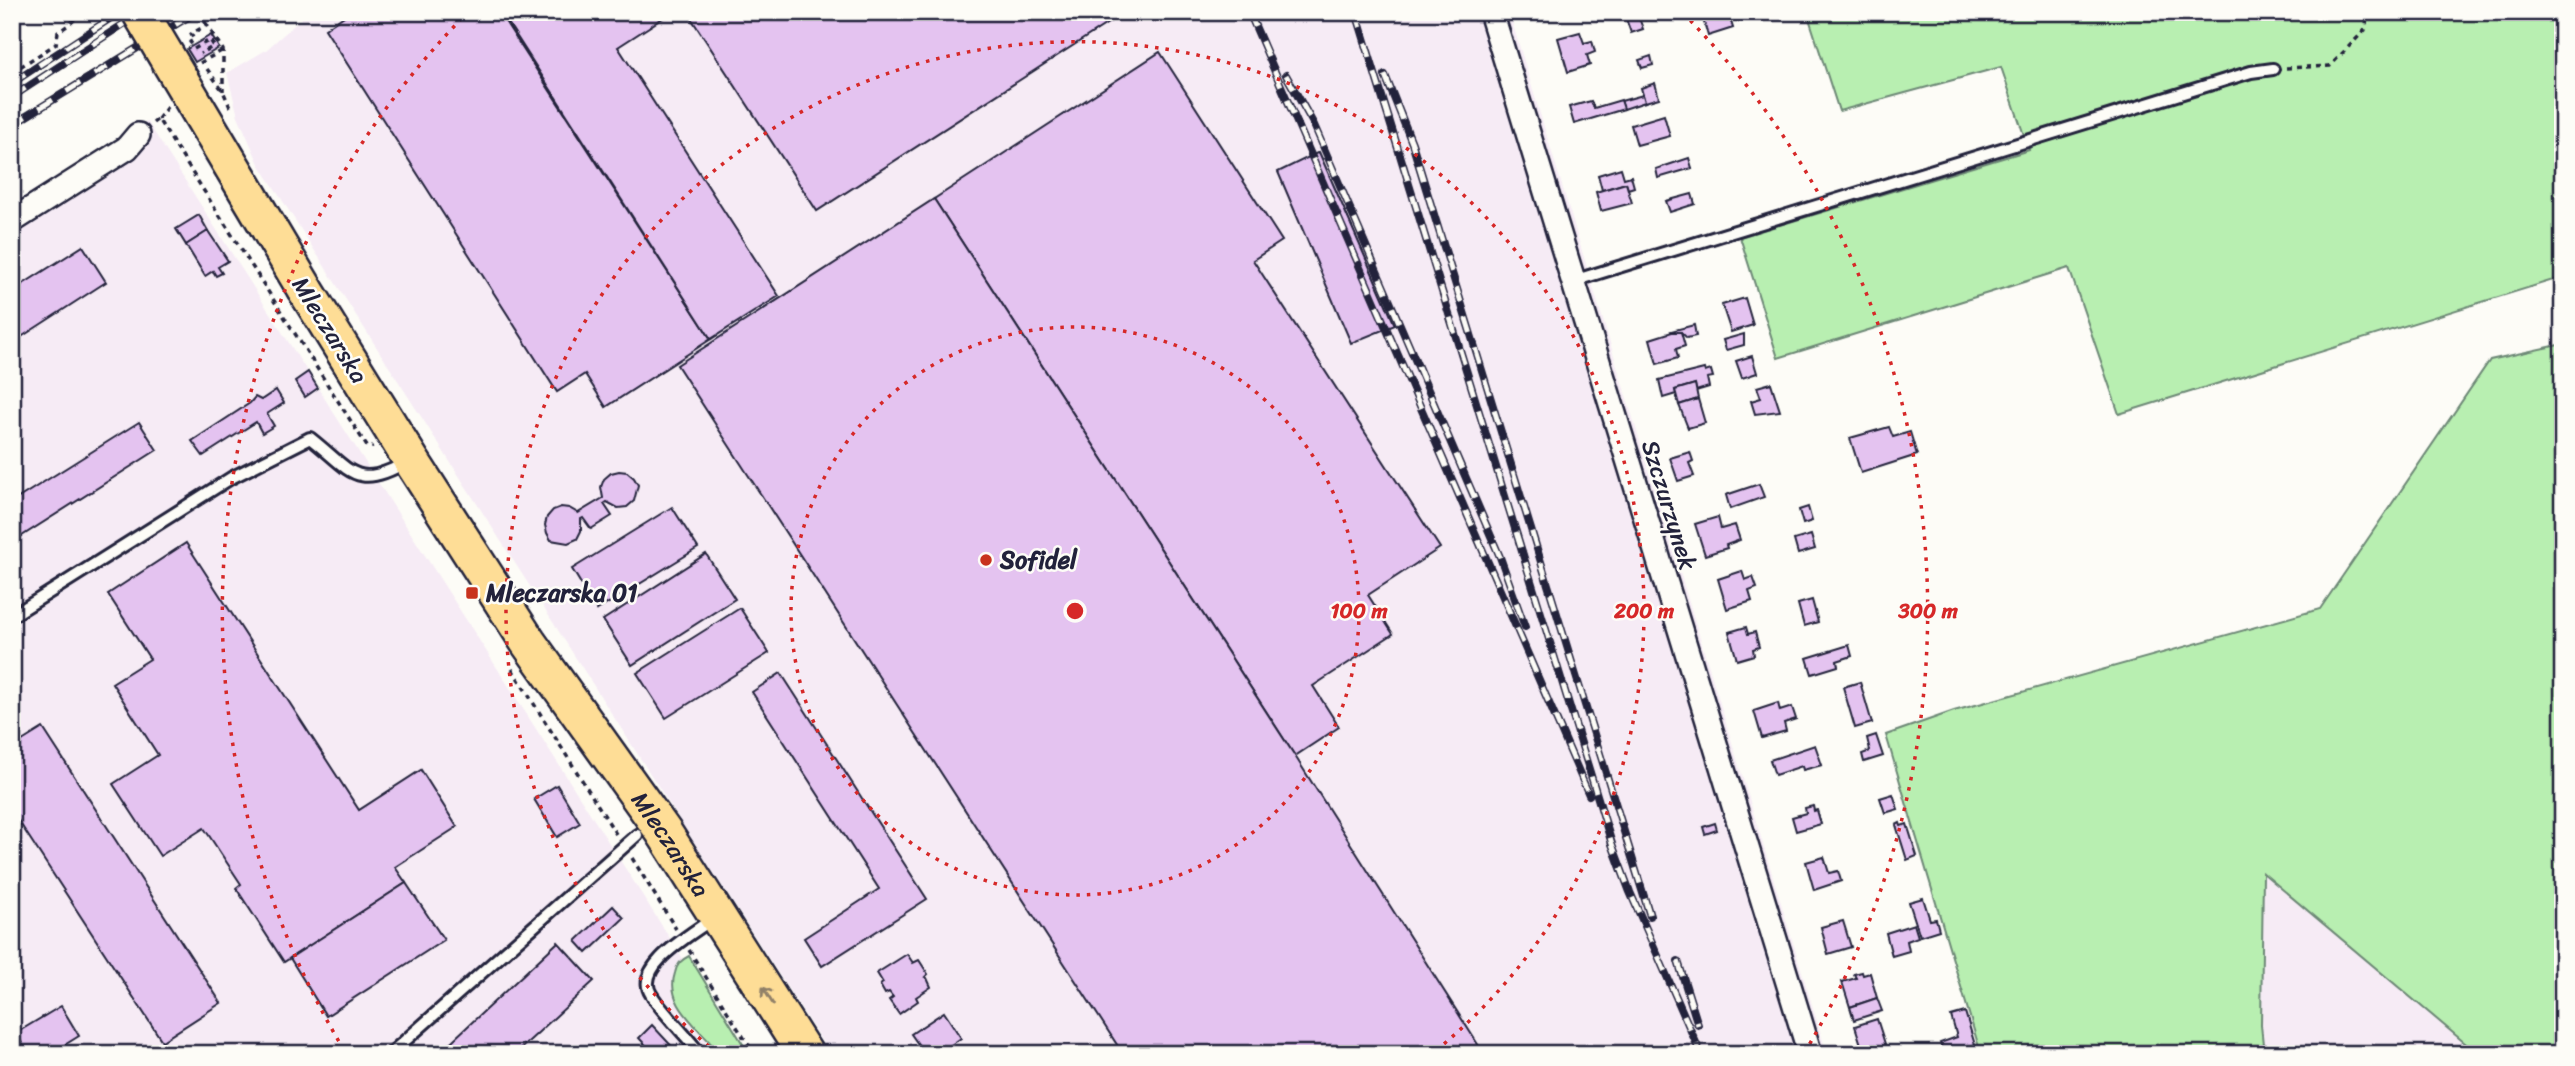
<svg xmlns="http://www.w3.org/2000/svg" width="2575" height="1066" font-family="Sriracha,sans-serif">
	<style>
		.built { fill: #f6ebf5 }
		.green { fill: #b8efb1; stroke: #6d8876; stroke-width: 2 }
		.building { fill: #e4c3f0; stroke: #22223b; stroke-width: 2 }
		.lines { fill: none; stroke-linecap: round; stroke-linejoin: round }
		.service-casing { stroke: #22223b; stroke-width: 16 }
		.minor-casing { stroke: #22223b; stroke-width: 28 }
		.primary-casing { stroke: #22223b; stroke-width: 40 }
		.path { stroke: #22223b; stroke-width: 3.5; stroke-dasharray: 5 5; stroke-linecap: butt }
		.service { stroke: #fdfcf7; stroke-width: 10 }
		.minor { stroke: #fdfcf7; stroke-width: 23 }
		.primary { stroke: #fedd96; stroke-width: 35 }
		.rail-casing { stroke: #22223b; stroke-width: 8 }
		.rail { stroke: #fdfcf7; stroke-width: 5; stroke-dasharray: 16; stroke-linecap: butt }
		.primary-bridge-casing { stroke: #22223b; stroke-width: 40; stroke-linecap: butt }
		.primary-bridge { stroke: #fedd96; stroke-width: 35 }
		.oneway { stroke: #908068 }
		.ring { fill: none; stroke: #d62828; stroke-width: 3.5; stroke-dasharray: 3.5 7 }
		.poi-dot { fill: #c8321e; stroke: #fdfcf7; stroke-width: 2.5 }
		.labels { text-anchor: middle; stroke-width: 5; stroke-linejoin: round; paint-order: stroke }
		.street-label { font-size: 24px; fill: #22223b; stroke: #fdfcf7 }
		.poi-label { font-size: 24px; font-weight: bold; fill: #22223b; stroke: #fdfcf7; text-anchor: start }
		.centre { fill: #d62828; stroke: #fdfcf7; stroke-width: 3.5 }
		.ring-label { font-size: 21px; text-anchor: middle; font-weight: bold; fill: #d62828; stroke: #fdfcf7; stroke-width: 5; stroke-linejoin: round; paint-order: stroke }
	</style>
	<rect width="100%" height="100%" fill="#fdfcf7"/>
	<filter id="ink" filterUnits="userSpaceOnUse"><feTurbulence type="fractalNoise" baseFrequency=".0143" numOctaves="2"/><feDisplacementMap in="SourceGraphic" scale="14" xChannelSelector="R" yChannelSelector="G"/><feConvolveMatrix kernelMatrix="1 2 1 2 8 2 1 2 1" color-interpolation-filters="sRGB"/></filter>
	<g filter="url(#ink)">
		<g class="built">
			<polygon points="309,12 1509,12 1827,1054 830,1054 259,164 238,116 227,73 266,50"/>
			<polygon points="147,121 744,1054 12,1054 12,204"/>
			<polygon points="2263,872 2478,1054 2264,1054 2261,1025"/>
		</g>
		<g class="green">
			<polygon points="1807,12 2563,12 2563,277 2119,414 2069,268 1778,358 1740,237 2029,150 2001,67 1839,111"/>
			<polygon points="2563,344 2563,1054 2478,1054 2263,873 2261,1025 2264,1054 1981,1054 1886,735 1954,711 2320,609 2490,360"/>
			<path d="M689,956L749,1054H719C703,1029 664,1006 675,973C677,964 681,960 689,956Z"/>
		</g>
		<g class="building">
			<polygon points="350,12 499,12 711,339 606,407 585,374 557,392 325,29"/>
			<polygon points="501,12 672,12 618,47 779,296 711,339"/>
			<polygon points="687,12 1125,12 817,211"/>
			<polygon points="1637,12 1643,29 1631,33 1625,16"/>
			<polygon points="1701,12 1728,12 1733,28 1708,36"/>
			<polygon points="1580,32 1584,43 1592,41 1595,52 1587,55 1590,65 1568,72 1558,38"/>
			<polygon points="211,35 219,48 195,62 187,49"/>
			<polygon points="1160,52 1282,241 1253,260 1440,548 1368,595 1393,634 1313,686 1339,727 1295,756 934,199"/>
			<polygon points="1651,56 1653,65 1642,68 1639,60"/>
			<polygon points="1655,83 1659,98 1645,102 1641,88"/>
			<polygon points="1643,95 1645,102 1624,109 1621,101"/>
			<polygon points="1621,100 1624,109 1574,124 1569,107 1591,101 1594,108"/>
			<polygon points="1664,115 1670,136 1637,145 1631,125"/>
			<polygon points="1319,152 1395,325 1351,343 1278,172"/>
			<polygon points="1689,158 1692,168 1658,178 1656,169"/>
			<polygon points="1621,168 1624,178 1631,176 1634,187 1628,189 1626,183 1602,190 1598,175"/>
			<polygon points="1626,183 1632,203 1601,211 1596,192"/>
			<polygon points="1692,194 1695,204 1670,212 1666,201"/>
			<polygon points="934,199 1295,756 1484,1054 1123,1054 677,365"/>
			<polygon points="199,215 208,231 186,245 176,229"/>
			<polygon points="208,231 228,261 218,267 222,273 216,276 213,271 205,276 186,245"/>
			<polygon points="83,246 106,282 12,343 12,291"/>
			<polygon points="1745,298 1753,325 1731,332 1722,305"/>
			<polygon points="1694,325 1696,336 1687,338 1681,332 1673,334 1671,331"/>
			<polygon points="1672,332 1681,332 1685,346 1676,349 1678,358 1657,364 1650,339"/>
			<polygon points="1744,334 1744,345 1726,350 1723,340"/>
			<polygon points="1752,356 1757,373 1742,378 1736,361"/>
			<polygon points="1704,369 1705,372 1711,370 1713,377 1707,378 1709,387 1696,391 1695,384 1675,390 1676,394 1663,398 1659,380"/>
			<polygon points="308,372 318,388 305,397 295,381"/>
			<polygon points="1771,383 1780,411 1755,414 1751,401 1761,398 1757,387"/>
			<polygon points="1695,384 1698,399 1679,405 1675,390"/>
			<polygon points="276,390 284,403 267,414 274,426 262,433 256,422 203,456 192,441 250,403 255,397 261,400"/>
			<polygon points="1698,399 1705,423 1688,428 1679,405"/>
			<polygon points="139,422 157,450 14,541 12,502"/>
			<polygon points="1889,427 1893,437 1910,432 1917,455 1861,473 1850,438"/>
			<polygon points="1690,452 1693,461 1689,463 1694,476 1678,481 1670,458"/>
			<polygon points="619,471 627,472 634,478 638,485 634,501 627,507 618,508 607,502 604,504 612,516 591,529 583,518 581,519 581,531 577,539 568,543 551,540 547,533 545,525 547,517 553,510 561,507 569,508 578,513 603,498 601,487 604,479 611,473"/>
			<polygon points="1759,484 1764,497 1730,509 1726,495"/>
			<polygon points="672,507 698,548 597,610 572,569"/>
			<polygon points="1808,507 1812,521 1803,524 1799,510"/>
			<polygon points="1718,517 1721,529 1735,525 1740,540 1726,545 1727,548 1705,555 1695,524"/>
			<polygon points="1811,535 1815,549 1798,554 1794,540"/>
			<polygon points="186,543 359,810 421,770 457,827 395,867 406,883 284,962 236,888 241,884 204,828 160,856 113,784 158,755 112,683 150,659 108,594"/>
			<polygon points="706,554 735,599 632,665 603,620"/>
			<polygon points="1742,571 1745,580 1753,577 1757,588 1749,591 1752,601 1727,609 1718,579"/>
			<polygon points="1812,600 1818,622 1804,626 1798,604"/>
			<polygon points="740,608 769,653 666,718 637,673"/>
			<polygon points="1746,627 1748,634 1755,632 1759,647 1753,649 1754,655 1737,660 1729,632"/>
			<polygon points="1849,645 1852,656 1837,661 1838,666 1812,674 1807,658"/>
			<polygon points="781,673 927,899 822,966 804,938 879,889 752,692"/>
			<polygon points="1860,682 1872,723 1855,728 1843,687"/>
			<polygon points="1778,703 1780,711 1792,707 1796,719 1784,723 1786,731 1762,738 1754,711"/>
			<polygon points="43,728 221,1003 162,1041 12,811 12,743 14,746"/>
			<polygon points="1876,735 1883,756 1864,762 1862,754 1870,751 1867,738"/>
			<polygon points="1815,745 1822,765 1803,770 1802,766 1775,775 1770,760"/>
			<polygon points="557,785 580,823 557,837 534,799"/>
			<polygon points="1893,794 1898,809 1885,813 1880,798"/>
			<polygon points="1813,806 1814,811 1817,810 1821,824 1796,831 1792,817 1806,813 1805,808"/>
			<polygon points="1715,823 1717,830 1705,834 1703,827"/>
			<polygon points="1900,823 1901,826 1907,824 1917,856 1907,860 1896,825"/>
			<polygon points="1824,857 1829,873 1838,871 1841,881 1814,890 1806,862"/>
			<polygon points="406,883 444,940 326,1016 290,958"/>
			<polygon points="1923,898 1930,920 1936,919 1939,930 1920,936 1909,902"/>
			<polygon points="613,906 624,918 587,953 576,941"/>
			<polygon points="1843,921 1851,947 1828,954 1821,927"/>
			<polygon points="1914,924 1918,937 1907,941 1909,951 1892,956 1886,933"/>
			<polygon points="558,942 594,981 515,1054 438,1054"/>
			<polygon points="907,954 913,963 919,960 928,974 925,977 927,978 931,987 916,997 918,1001 899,1014 889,1000 893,997 889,992 885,994 880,985 883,983 877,973"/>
			<polygon points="1862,972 1863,975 1870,973 1877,998 1850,1007 1842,982 1856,978 1854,974"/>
			<polygon points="1877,998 1882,1011 1854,1020 1850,1007"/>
			<polygon points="61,1006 79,1036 50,1054 28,1054 16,1033"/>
			<polygon points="944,1012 961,1038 938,1054 925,1054 911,1034"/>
			<polygon points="1965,1012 1975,1045 1944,1054 1940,1043 1957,1037 1951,1016"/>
			<polygon points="1877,1019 1886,1047 1864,1054 1855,1026"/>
			<polygon points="652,1025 679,1054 654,1054 639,1038"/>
		</g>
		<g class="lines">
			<defs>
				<g id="service">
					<polyline points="1573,281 2251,72 2273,69"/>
					<path d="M12,616L231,478L310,438C351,470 356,492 408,461"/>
					<polyline points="390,1054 637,835"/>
					<path d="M700,1054C685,1033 664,1015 651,994C633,966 694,933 712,919"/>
				</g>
				<g id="minor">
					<polyline points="1491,12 1810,1054"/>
					<polyline points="12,221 127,148 138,135"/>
				</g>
				<g id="primary">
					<path id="s1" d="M305,289L411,460L528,642L663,831L805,1054"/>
				</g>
			</defs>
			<use href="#service" class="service-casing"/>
			<use href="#minor" class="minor-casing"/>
			<use href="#primary" class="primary-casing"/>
			<g class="path">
				<polyline points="199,12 207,25"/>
				<polyline points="192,44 190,42 194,40 191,34 207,25 223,50 223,91"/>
				<polyline points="194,49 210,40 214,46 200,54"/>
				<polyline points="200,63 223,50"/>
				<polyline points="2286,68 2330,66 2365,30 2368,12"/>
				<polyline points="207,69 223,91 230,107"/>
				<polyline points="12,72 56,44 58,32 70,24 82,12"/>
				<polyline points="158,119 167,107"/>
				<polyline points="153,123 158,119 368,448 373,447"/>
				<polyline points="512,669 616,834"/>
				<polyline points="632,858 676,929"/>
				<polyline points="689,950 754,1054"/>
			</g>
			<use href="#service" class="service"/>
			<use href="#minor" class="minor"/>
			<use href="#primary" class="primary"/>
			<defs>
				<g id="rail">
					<polyline points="1249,12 1589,795"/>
					<polyline points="1356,12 1612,844 1630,892 1701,1054"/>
					<polyline points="1286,75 1314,125 1500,557 1525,627"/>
					<polyline points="1385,75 1412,143 1650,916"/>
					<polyline points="12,83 120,12"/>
					<polyline points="12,97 142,12"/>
					<polyline points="12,125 196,12"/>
					<polyline points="1678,961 1698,1025"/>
				</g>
			</defs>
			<use href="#rail" class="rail-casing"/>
			<use href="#rail" class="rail"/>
			<defs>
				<polyline id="primary-bridge" points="140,12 305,289"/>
			</defs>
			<use href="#primary-bridge" class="primary-bridge-casing"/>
			<use href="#primary-bridge" class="primary-bridge"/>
		</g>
		<defs><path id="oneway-shaft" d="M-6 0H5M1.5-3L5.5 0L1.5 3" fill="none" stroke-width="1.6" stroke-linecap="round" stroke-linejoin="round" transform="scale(1.75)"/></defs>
		<use class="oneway" href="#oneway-shaft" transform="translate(768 996) rotate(-122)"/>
	</g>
	<g class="ring">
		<circle cx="1075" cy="611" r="284"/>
		<path d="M717 1053A569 569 0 1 1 1433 1053"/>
		<path d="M344 1050A853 853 0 0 1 467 13M1683 13A853 853 0 0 1 1806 1050"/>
	</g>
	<g class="poi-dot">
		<circle cx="986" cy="560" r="7"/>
		<rect x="465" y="586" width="14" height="14" rx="3.5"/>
	</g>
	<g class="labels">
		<g class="street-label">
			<text transform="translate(330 330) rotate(58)" y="8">Mleczarska</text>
			<text transform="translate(1669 505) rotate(73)" y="8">Szczurzynek</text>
			<text dy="8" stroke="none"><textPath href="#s1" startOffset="665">Mleczarska</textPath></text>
		</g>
		<g class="poi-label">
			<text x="1000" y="568">Sofidel</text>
			<text x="486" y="601">Mleczarska 01</text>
		</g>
	</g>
	<circle cx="1075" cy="611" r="10" class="centre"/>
	<g class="ring-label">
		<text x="1359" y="618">100 m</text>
		<text x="1644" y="618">200 m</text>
		<text x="1928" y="618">300 m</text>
	</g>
	<rect width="2575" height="1066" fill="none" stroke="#fdfcf7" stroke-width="42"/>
	<rect x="21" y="21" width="2533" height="1024" fill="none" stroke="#22223b" stroke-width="2.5" filter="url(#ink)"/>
</svg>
